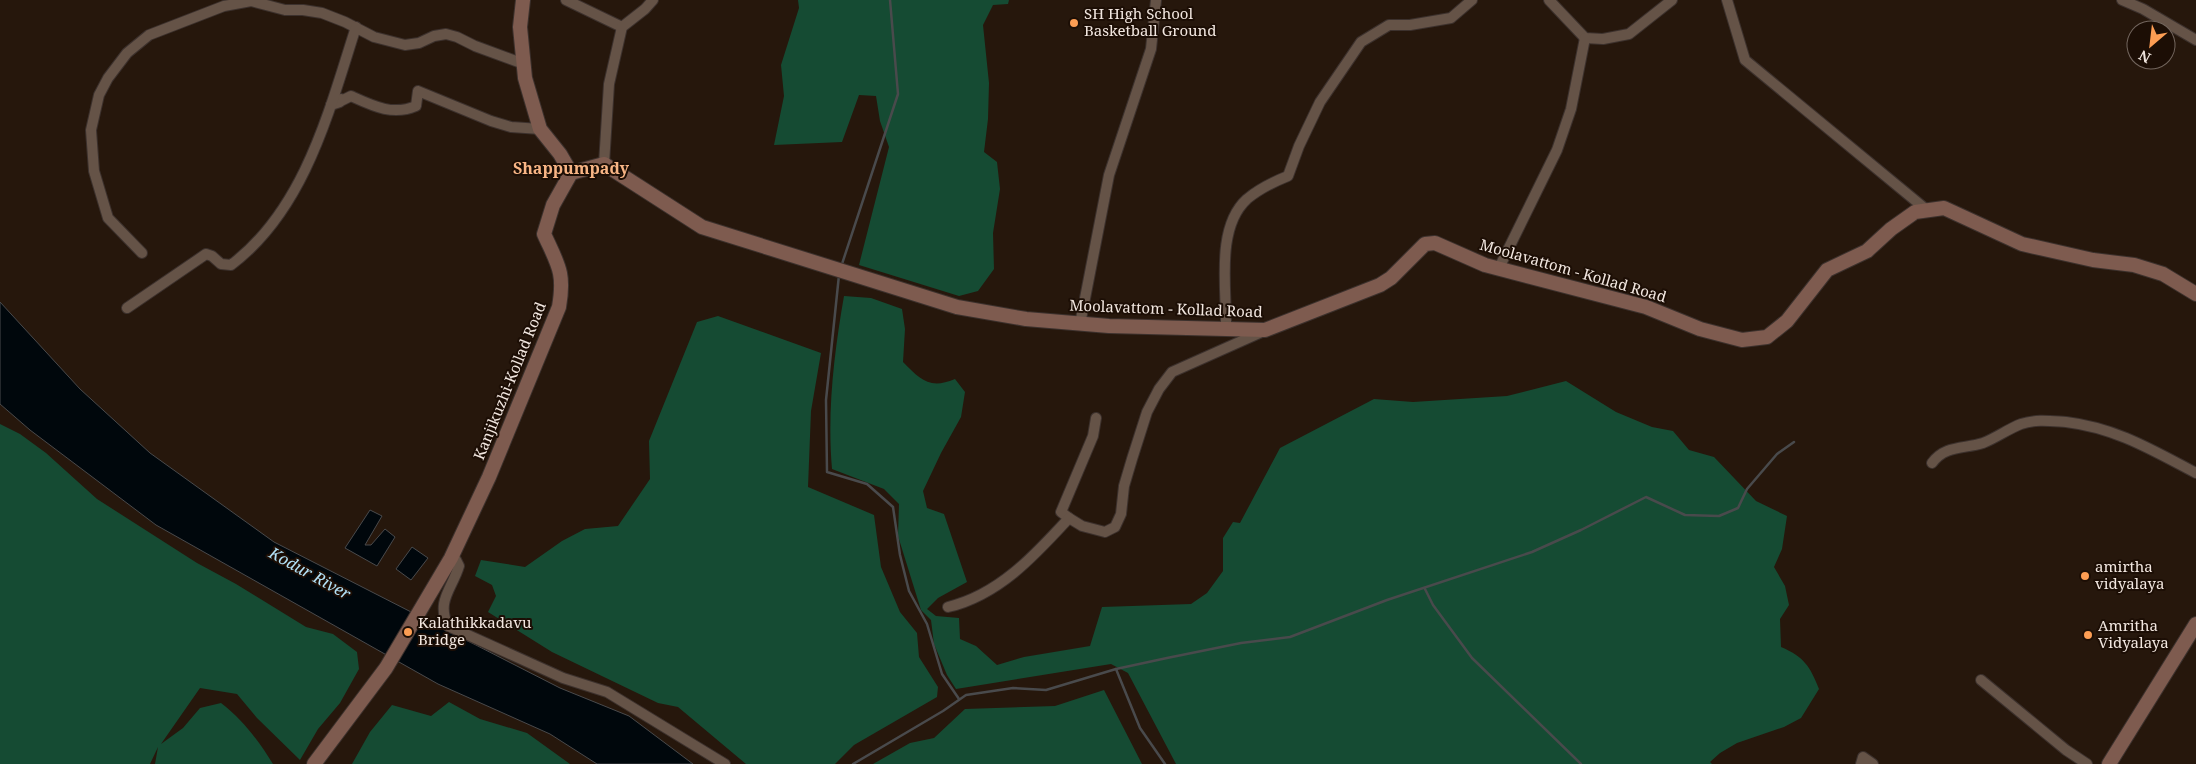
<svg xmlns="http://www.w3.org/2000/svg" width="2196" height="764" font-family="'Noto Serif',serif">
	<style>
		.green { fill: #154b33 }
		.water { fill: #00070c; stroke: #494a4c }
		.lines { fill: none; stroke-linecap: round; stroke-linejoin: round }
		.stream { stroke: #494a4c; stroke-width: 2.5 }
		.street-casing { stroke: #3c312d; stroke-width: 12 }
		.secondary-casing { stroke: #3c312d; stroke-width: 16 }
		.street { stroke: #655347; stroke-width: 10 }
		.secondary { stroke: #7e5b4f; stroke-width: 14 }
		.poi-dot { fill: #fc9d53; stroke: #1c0e05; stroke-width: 2 }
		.labels { text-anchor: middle; stroke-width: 4; stroke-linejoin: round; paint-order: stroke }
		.poi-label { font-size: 15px; fill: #f2e7e0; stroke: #1c0e05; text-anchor: start }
		.street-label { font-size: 15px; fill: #f2e7e0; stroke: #1c0e05 }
		.neighbourhood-label { font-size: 16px; font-weight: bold; fill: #f8b585; stroke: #1c0e05 }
		.water-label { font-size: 16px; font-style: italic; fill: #b2e1f7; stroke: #1c0e05 }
	</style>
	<rect width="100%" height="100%" fill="#26170c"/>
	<g class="green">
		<polygon points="798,0 1009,0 1008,4 993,5 983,25 989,83 988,119 984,152 997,162 1000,189 993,233 994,269 978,291 959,296 859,265 889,147 880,121 876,96 859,95 842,142 774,145 784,96 781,65 799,8"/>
		<path d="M844,296L871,298L902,309L905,329L903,362C920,379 929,390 955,379L965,392L961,417L941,453L923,491L927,508L944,514L967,582L938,598L927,609L936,616L959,618L960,639L976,646L997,665L1024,657L1090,646L1102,607L1191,604L1207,593L1223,571V538L1233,522L1240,523L1280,448L1374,399L1413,402L1507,396L1566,381L1616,412L1652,427L1673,431L1689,450L1714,457L1756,501L1787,516L1782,549L1774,567L1785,586L1789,605L1780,619L1781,647C1804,657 1810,666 1819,689L1801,718L1784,727L1737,743L1720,753L1710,762L1712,764H1176L1128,673L1111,664L956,689L947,675L934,644L931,620L921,610L898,536L899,504L884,489L832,469C827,412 834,353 844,296Z"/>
		<polygon points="718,316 821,353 811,411 808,487 874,515 881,567 900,612 917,633 919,657 938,687 937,697 854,745 835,764 746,764 678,707 658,703 552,652 488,612 496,596 492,585 475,576 481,560 525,567 562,541 585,529 618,526 650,479 649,441 697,322"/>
		<path d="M0,424L20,434L46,453L97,499L197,563L236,584L306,627L333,634L357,652L359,669L340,703L318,729L300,760L257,718L237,694L200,688L161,744L183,728L200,708L221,703C243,720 258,740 273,764H155L158,747L150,764H0Z"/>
		<polygon points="1104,690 1142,764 873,764 910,743 934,738 965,709 1055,706"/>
		<polygon points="449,702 480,719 527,733 570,764 352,764 370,732 392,705 431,716"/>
	</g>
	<g class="water">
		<polygon points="0,302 80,389 150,453 274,542 560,688 629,716 693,764 597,764 550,734 438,684 156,525 30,430 0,404"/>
		<polygon points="370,510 382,516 365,545 371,545 385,529 395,537 377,566 345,548"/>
		<polygon points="412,547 428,558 411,580 396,569"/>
	</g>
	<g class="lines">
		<g class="stream">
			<polyline points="841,267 898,94 890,0"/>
			<polyline points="839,275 826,400 827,472 867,484 893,507 900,555 909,591 927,624 942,674 959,699"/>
			<polyline points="1425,589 1433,605 1472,658 1581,764"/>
			<polyline points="1116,669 1140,728 1165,764"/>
			<polyline points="853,764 943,711 966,695 1013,688 1046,690 1116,669 1167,658 1241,643 1290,637 1387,600 1532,552 1581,530 1646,497 1685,515 1719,516 1738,508 1747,489 1777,454 1794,442"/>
		</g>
		<defs>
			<g id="street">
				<polyline points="566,0 622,27"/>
				<polyline points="1549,0 1585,38 1603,39 1629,34 1672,0"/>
				<polyline points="1727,0 1745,60 1928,211"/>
				<polyline points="2122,0 2143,9 2196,40"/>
				<path d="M331,105L340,102L341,99L343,100L351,96C373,106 393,116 416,106L418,91L491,121L511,127L540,129"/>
				<polyline points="604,164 609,84 622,27 645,9 653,0"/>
				<polyline points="142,253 108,218 94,171 91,130 99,95 108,78 127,53 149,35 224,6 251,1 285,10 303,10 322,13 345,22 374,37 405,45 419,43 434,36 446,34 457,37 475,46 524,64"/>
				<polyline points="1499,268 1557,150 1571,109 1585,38"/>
				<path d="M127,308L206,254L212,256L221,264L231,265C305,209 329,111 356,27"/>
				<polyline points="1080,324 1109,175 1151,49 1156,0"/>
				<path d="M1226,329C1227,290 1215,228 1247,199C1259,189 1273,182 1288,176L1299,146L1320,102L1361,42L1389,25H1410L1451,18L1472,0"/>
				<path d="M1932,463C1945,445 1964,449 1983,443C1996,438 2008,429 2021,424C2036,419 2050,421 2066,422C2116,428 2152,450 2196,473"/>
				<polyline points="1069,518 1061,512 1093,436 1096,418"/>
				<path d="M451,558L456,560L459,566C452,589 436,601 448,626L563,678L607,692L725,764"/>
				<path d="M948,607C999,595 1035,555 1069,518L1082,526L1105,532L1115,527L1121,514L1124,486L1132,459L1147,412L1159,389L1172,372L1264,331"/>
				<polyline points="1981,680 2066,750 2087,764"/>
				<polyline points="1861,764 1863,757 1873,764"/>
			</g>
			<g id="secondary">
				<polyline points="571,173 604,164 702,227 957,307 1026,319 1109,326 1265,330 1380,285 1391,278 1425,244 1435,243 1485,265 1646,307 1700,329 1742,340 1767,337 1787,321 1827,270 1867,251 1891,229 1915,212 1944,208 2022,244 2093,260 2134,265 2163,274 2196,294"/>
				<path d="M314,764L386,668L451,558L489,477L559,307C565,272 558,265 544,234L553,205L571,173L560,154L540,129L525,78L520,27L523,0"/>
				<polyline points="2109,764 2196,624"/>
			</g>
		</defs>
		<use href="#street" class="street-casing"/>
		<use href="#secondary" class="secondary-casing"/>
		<use href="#street" class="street"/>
		<use href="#secondary" class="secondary"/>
	</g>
	<g class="poi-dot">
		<circle cx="1074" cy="23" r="5"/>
		<circle cx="2085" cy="576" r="5"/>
		<circle cx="408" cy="632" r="5"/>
		<circle cx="2088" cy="635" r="5"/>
	</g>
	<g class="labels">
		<g class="poi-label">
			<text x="1084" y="19">SH High School<tspan x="1084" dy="17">Basketball Ground</tspan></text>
			<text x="2095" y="572">amirtha<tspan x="2095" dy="17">vidyalaya</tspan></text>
			<text x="418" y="628">Kalathikkadavu<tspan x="418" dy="17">Bridge</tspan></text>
			<text x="2098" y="631">Amritha<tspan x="2098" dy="17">Vidyalaya</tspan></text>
		</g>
		<g class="street-label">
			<text transform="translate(1573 271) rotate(16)" y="5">Moolavattom - Kollad Road</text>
			<text transform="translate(1166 309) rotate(2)" y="5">Moolavattom - Kollad Road</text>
			<text transform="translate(510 381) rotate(-68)" y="5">Kanjikuzhi-Kollad Road</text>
		</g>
		<g class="neighbourhood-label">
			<text x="571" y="174">Shappumpady</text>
		</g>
		<g class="water-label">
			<text transform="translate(310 573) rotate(29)" y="6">Kodur River</text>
		</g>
	</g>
	<g transform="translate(2151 45) rotate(208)"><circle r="24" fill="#1c0e05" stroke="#72655d"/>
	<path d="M0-4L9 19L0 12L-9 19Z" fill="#fc9d53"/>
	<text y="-8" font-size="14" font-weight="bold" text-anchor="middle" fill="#f2e7e0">N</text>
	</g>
</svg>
